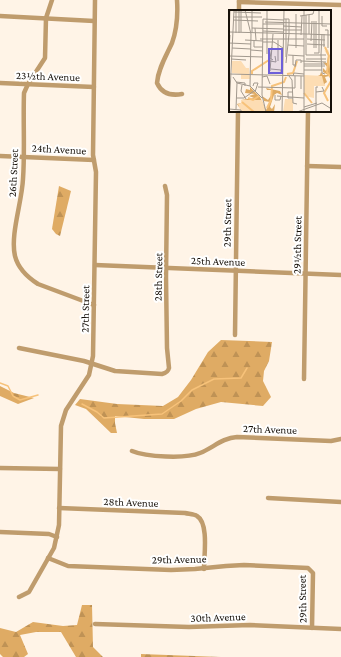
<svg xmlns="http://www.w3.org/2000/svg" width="341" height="657" font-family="'Crimson Pro',serif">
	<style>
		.forest { fill: url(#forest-firs) }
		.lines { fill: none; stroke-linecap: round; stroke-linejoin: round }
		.stream { stroke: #f7c27a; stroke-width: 1.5 }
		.minor { stroke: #bf9c6d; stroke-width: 4.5 }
		.labels { text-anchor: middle; stroke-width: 4; stroke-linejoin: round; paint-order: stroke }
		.street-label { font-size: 11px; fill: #161009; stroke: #fff }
		.inset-river { fill: none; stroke: #f7c27a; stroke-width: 2 }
		.inset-road { fill: none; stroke: #a2998e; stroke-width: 1 }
		.view { fill: #6d5fd9; fill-opacity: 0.15; stroke: #6d5fd9; stroke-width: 2 }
		.inset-edge { fill: none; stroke: #161009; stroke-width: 2 }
	</style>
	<defs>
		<pattern id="forest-firs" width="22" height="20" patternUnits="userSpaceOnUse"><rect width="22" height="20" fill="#dfab64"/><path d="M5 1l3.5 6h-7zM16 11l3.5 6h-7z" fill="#bf9255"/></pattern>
	</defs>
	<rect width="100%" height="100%" fill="#fff4e7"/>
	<g class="forest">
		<polygon points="59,186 71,191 60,236 56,234 52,229"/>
		<polygon points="221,340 272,342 269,361 264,371 263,381 271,397 263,406 221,402 196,409 174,419 144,419 115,416 115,423 117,433 111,433 86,409 75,405 80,399 117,404 163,406 178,397 191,380 208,352"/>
		<polygon points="0,386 14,393 34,398 18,404 0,396"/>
		<polygon points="82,605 92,605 93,647 103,657 76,657 61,632 36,632 20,635 28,654 24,657 3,657 0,654 0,628 16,632 33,622 63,626 77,625"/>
		<polygon points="141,654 221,657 141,657"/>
	</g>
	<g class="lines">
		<g class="stream">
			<polyline points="0,383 8,386 13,396 20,400 38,395"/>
			<polyline points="82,404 97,412 104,418 162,414 181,401 192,390 214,379 241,378 247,368"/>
		</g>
		<g class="minor">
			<path d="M52,0L46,18L45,58L28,84L24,93C23,122 25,151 23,179C22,202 10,235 15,256C18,268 27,277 38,284L94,305"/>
			<path d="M177,0C178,15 177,29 172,43C166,56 158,69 157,83C162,94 171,96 182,94"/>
			<polyline points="239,2 341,5"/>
			<polyline points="239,11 239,0"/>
			<polyline points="0,16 94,21"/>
			<polyline points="0,83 94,87"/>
			<polyline points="0,156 94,160"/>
			<polyline points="307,166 341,167"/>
			<polyline points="95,265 341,275"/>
			<polyline points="235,335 238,111"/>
			<path d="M19,348L84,361L115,371L162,374C166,373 168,372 169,368L167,348L166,277L167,195L165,186"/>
			<polyline points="304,379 308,111"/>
			<path d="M132,451C146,457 186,459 200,453C213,448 222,438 237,437L331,441L341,439"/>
			<polyline points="0,468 60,469"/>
			<polyline points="268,498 341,502"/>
			<path d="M59,508L185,513C189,514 194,514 197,516C209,523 204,556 204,569"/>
			<polyline points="0,532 49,534 57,537"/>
			<polyline points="48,558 68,566 171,570 195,569 226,566 244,565 308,568 313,573 312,628"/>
			<polyline points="19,597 29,592 54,548 59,525 61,426 66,410 89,375 93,356 96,172 93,155 95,0"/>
			<polyline points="95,624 189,627 250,625 341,629"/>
		</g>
	</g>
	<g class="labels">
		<g class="street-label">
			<text transform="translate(48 76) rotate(2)" y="4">23½th Avenue</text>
			<text transform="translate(59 149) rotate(3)" y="4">24th Avenue</text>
			<text transform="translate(13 173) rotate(-87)" y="4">26th Street</text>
			<text transform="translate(227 223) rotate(-89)" y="4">29th Street</text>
			<text transform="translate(297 245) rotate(-89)" y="4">29½th Street</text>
			<text transform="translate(218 261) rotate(2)" y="4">25th Avenue</text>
			<text transform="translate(158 277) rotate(-89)" y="4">28th Street</text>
			<text transform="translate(85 309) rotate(-89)" y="4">27th Street</text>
			<text transform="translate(270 429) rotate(2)" y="4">27th Avenue</text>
			<text transform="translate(131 502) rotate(2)" y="4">28th Avenue</text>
			<text transform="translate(179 559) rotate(-1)" y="4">29th Avenue</text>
			<text transform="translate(302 599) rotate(-91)" y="4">29th Street</text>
			<text transform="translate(218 617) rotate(-2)" y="4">30th Avenue</text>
		</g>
	</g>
	<g transform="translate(229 10)">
		<rect width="102" height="102" fill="#fff4e7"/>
		<path d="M75,65L96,66V76H85V88L75,86Z" fill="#fdddb3"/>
		<path d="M99,39L102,69L100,66L96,67L98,72L95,74L93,66H89L91,65L92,62L94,65H99L94,62V58L97,61L99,58L94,52L98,53L99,45L95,40L98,43ZM21,77L31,87L37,100L41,92L35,91L37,96L33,86L39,90L43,84L42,80H38L37,78L51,81L53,85L48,83L45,85L41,97L43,99L46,94L45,102H21L10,97L8,94L12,93V90L25,88L20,86L26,84L16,83L17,79L21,80Z" fill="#dfab64"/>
		<path d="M3,51H12L17,58H20L21,69H12V64L3,63ZM56,89H64V102H54Z" fill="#fdddb3"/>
		<path d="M12,90H33L37,102H12L9,94L12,93Z" fill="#fdddb3"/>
		<path class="inset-river" d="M96,37L100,46L98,62L102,68M23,64V61L40,50M58,64L64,63L68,51M75,83L83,93M19,88L24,90L30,86M99,91L95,83L102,71M13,92L25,102M38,98L42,90L43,76L55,72L57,67"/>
		<path class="inset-road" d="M16,0L22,24L21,76L33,88M38,0V44M51,0H64M5,2L32,3M71,6L84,4L85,0M93,6V16H98M4,7H33M55,9H60V24M4,10L29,11M36,12L102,14M34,14H55M54,16L73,17M23,18L54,19M26,18L27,30M54,20H73M96,20H99V38M34,21L54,22M0,22L77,24M12,22V0M7,23V0M10,23V0M23,23V0M57,24V9M77,24L102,25M80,24V5M85,24V11M67,25V4M72,25L73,6M0,26L1,0M31,29H75M78,29L96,30M16,30L34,31M25,31V37H34M82,31L83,11M34,32H45L54,38M0,33L22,34M78,34L96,35M59,35L75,36M43,37L41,48L44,50M95,37V24M3,38L22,39M67,38V25M85,38V24M87,38V11M0,39L1,25M22,40L34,41M85,43H90V0M59,45L75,46M64,45V55H67M77,45V5M77,45H97M92,45L93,63L96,64M92,45L93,24M0,46L34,47M57,47V24M2,49L17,50M77,49H97M41,51L47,52L46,46M49,51V30M72,51L97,52M57,53L60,24M75,54H96M75,56H96M66,57L67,50H72V53M42,59L52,60V62M75,60H93M41,61L44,24M0,64L75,66M60,66L63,70L64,93L68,94M64,66L65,63L75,64M4,67L8,73L7,99M33,67L38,66L41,74M7,72L16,73V76M8,73L21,76M13,75L12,81L17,89M24,76L25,73H29L26,82M29,77L66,78V66M72,79V66M87,82L95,81L93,77M46,85V90H51L52,86M48,86L75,88M7,88H15L25,81M64,88H59V82H64M75,97L88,93M0,99L12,100V102M0,102L5,0M37,102L33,85L34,9L55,10M53,102L55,0M68,102L93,93L101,98M75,102V0M87,102V77H89"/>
		<path class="view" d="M40,39H53V63H40Z"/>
		<rect width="102" height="102" class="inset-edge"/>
	</g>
</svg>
